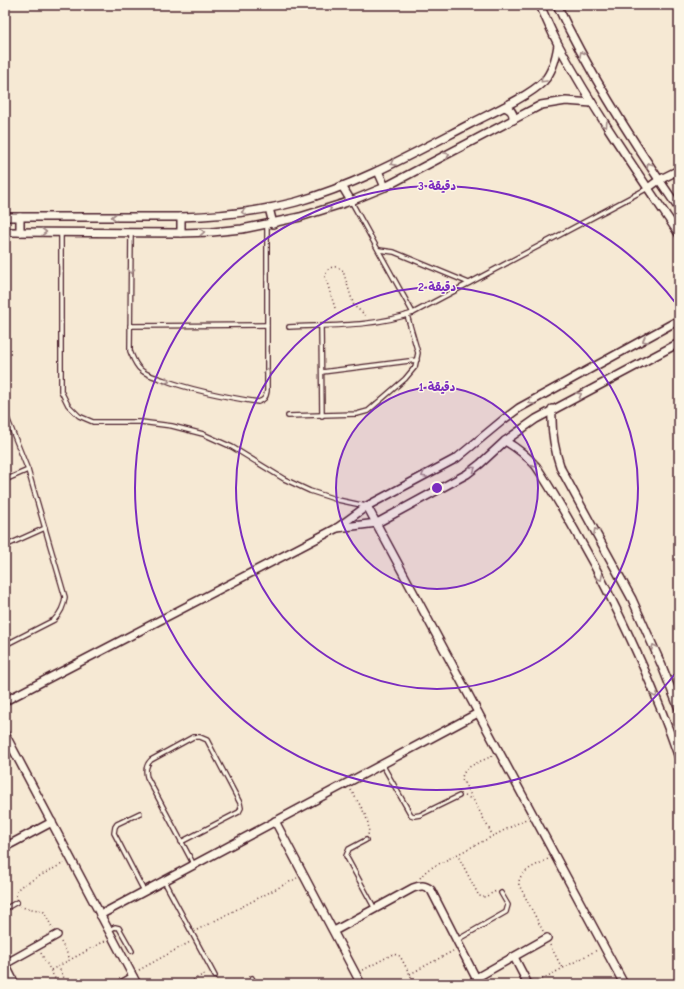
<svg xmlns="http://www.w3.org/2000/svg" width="684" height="989" font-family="'Comic Neue','Playpen Sans Arabic',sans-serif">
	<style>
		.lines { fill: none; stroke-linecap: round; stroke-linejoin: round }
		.lane-casing { stroke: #4a1f2b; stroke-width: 6 }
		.street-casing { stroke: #4a1f2b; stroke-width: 10 }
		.path { stroke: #4a1f2b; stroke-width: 1.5; stroke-dasharray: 1 3; stroke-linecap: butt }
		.lane { stroke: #fcf5e5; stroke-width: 3.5 }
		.street { stroke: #fcf5e5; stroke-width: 7 }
		.oneway { stroke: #a38a88 }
		.ring { fill: none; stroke: #7b2cbf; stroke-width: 2 }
		.centre { fill: #7b2cbf; stroke: #fcf5e5; stroke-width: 2 }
		.ring-label { font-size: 12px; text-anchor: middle; font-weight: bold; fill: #7b2cbf; stroke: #fcf5e5; stroke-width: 3; stroke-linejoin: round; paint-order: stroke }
	</style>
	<rect width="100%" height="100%" fill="#f6e9d4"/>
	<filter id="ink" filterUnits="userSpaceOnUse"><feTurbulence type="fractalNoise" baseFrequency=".025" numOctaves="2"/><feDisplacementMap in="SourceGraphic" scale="8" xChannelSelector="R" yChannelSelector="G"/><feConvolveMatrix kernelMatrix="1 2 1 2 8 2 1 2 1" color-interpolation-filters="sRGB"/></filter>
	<g filter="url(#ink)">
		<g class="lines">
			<defs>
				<g id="lane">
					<polyline points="351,201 413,313"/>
					<polyline points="61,232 61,391 68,405 79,416 93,422 141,422 172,426 203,434 232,447 284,479 310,491 338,500 366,506"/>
					<path d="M131,233L130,351C133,358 135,365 141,370C148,376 156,377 164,380C194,391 226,397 258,402C264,400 266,398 267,391V224"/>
					<polyline points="379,250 394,252 469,283"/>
					<polyline points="130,326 267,325"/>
					<polyline points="321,326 322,416"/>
					<path d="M289,327C330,325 374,327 413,313L648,188"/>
					<polyline points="322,372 417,360"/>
					<path d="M5,413L28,470L65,597C64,607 61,613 54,620L5,645"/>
					<polyline points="288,416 357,414 368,411 376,404 405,379 415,367 418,353 407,315"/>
					<polyline points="5,480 28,470"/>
					<polyline points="5,546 45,528"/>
					<polyline points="382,764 411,815 414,816 420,815 459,796"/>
					<polyline points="140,813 117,824 115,827 114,833 144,891"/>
					<polyline points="366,840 349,849 346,856 375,909"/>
					<path d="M181,842L239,812L241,808L240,803L207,740L200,737H193L151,760C146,765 145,770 147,777L194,865"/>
					<polyline points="164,881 215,976"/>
					<polyline points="5,909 17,902"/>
					<polyline points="109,930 115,927 119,928 132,951"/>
					<polyline points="457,940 506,912 508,905 501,893"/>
					<polyline points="252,978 255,984"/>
				</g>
				<g id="street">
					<path d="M540,5C546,19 552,33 559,46C595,112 637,172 679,234"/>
					<path d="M557,5C591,77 634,144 679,209"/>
					<path d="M504,107C511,109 514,113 513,120"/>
					<polyline points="378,171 385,187"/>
					<polyline points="342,186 351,201"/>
					<polyline points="648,188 659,180 679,170"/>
					<polyline points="269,208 273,224"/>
					<path d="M5,217H181C220,216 258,212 296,202C357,185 414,153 470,124C491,113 528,97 544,81C553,71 556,58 558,45"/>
					<polyline points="181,217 181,233"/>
					<polyline points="5,232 181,233 212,232 242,229 300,217 351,201 385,187 541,105 566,101 592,103"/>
					<polyline points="20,232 20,217"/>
					<path d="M552,409C551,431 554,449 561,469L632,599L662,666L679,709"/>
					<path d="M505,441C517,448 527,456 536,466C557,497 575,531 593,563C626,626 656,691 679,758"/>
					<polyline points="367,506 624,984"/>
					<polyline points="337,528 377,523 467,474 480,464 505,441 536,419 679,343"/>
					<polyline points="5,701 337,528 367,506 457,458 503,420 519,408 679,320"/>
					<polyline points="5,734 137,984"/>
					<polyline points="275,821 361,984"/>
					<polyline points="5,847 52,822"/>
					<polyline points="100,915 478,713"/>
					<path d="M334,931L413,888C421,885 425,885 431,890L479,984"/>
					<polyline points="514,957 528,984"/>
					<polyline points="5,964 57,935"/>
					<polyline points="5,964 15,984"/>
					<polyline points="476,978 547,938"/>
					<polyline points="121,984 133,977"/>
				</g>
			</defs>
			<use href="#lane" class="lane-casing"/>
			<use href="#street" class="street-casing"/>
			<g class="path">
				<path d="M335,308L325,276C328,266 336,264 343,271L354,306L368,317"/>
				<path d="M492,756C483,761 462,766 462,779L493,836"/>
				<path d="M351,790C358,803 372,820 368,835"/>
				<polyline points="465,796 472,799"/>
				<polyline points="457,854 479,896 485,897 496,891"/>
				<polyline points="420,878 424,873 429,869 526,819"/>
				<polyline points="16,896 18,889 21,886 64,863"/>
				<path d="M20,906C28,910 36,908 44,912L53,929"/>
				<polyline points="197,930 297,878"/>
				<path d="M543,931L519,885C517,871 538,865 548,859"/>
				<polyline points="61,942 70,959"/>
				<polyline points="550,945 562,968"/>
				<polyline points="41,953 58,984"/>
				<polyline points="58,966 67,984"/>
				<polyline points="51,970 105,941"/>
				<polyline points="139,970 190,942"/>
				<polyline points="363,970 393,954 400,956 415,984"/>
				<polyline points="410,974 453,951"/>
				<polyline points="535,983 597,950"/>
				<polyline points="186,984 206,973"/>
			</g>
			<use href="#lane" class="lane"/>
			<use href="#street" class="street"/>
		</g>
		<defs><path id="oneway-chevron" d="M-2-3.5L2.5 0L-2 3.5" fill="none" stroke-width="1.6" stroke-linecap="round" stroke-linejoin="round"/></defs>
		<g class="oneway">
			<use href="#oneway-chevron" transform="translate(582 54) rotate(-118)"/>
			<use href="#oneway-chevron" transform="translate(543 80) rotate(133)"/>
			<use href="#oneway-chevron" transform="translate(605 125) rotate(57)"/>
			<use href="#oneway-chevron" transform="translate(447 155) rotate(-27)"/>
			<use href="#oneway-chevron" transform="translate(393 163) rotate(153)"/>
			<use href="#oneway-chevron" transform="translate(649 165) rotate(-123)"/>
			<use href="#oneway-chevron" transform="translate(329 209) rotate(-19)"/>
			<use href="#oneway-chevron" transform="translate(244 212) rotate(171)"/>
			<use href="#oneway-chevron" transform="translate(114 217) rotate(-180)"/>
			<use href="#oneway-chevron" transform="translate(44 232)"/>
			<use href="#oneway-chevron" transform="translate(202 232) rotate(-3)"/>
			<use href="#oneway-chevron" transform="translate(131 271) rotate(91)"/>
			<use href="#oneway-chevron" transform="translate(645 340) rotate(151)"/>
			<use href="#oneway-chevron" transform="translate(267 371) rotate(-90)"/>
			<use href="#oneway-chevron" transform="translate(167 381) rotate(20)"/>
			<use href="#oneway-chevron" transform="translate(579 395) rotate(-28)"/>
			<use href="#oneway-chevron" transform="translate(531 402) rotate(150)"/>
			<use href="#oneway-chevron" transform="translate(535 465) rotate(51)"/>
			<use href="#oneway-chevron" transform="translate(473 469) rotate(-35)"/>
			<use href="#oneway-chevron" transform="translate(424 475) rotate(152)"/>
			<use href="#oneway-chevron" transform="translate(596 531) rotate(-119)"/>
			<use href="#oneway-chevron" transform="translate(600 578) rotate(62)"/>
			<use href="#oneway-chevron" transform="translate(654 647) rotate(-114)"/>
			<use href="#oneway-chevron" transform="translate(655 695) rotate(68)"/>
		</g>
	</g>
	<circle cx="437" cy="488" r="101" fill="#7b2cbf" fill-opacity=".12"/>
	<g class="ring">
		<circle cx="437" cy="488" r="101"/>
		<circle cx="437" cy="488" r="201"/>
		<path d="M678 670A302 302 0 1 1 678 306"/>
	</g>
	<circle cx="437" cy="488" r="6" class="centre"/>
	<g class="ring-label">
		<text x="437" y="190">3 دقيقة</text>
		<text x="437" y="291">2 دقيقة</text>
		<text x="437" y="391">1 دقيقة</text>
	</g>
	<rect width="684" height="989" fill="none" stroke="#fcf5e5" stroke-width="20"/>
	<rect x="10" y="10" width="664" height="969" fill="none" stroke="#4a1f2b" stroke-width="1.5" filter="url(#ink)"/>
</svg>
